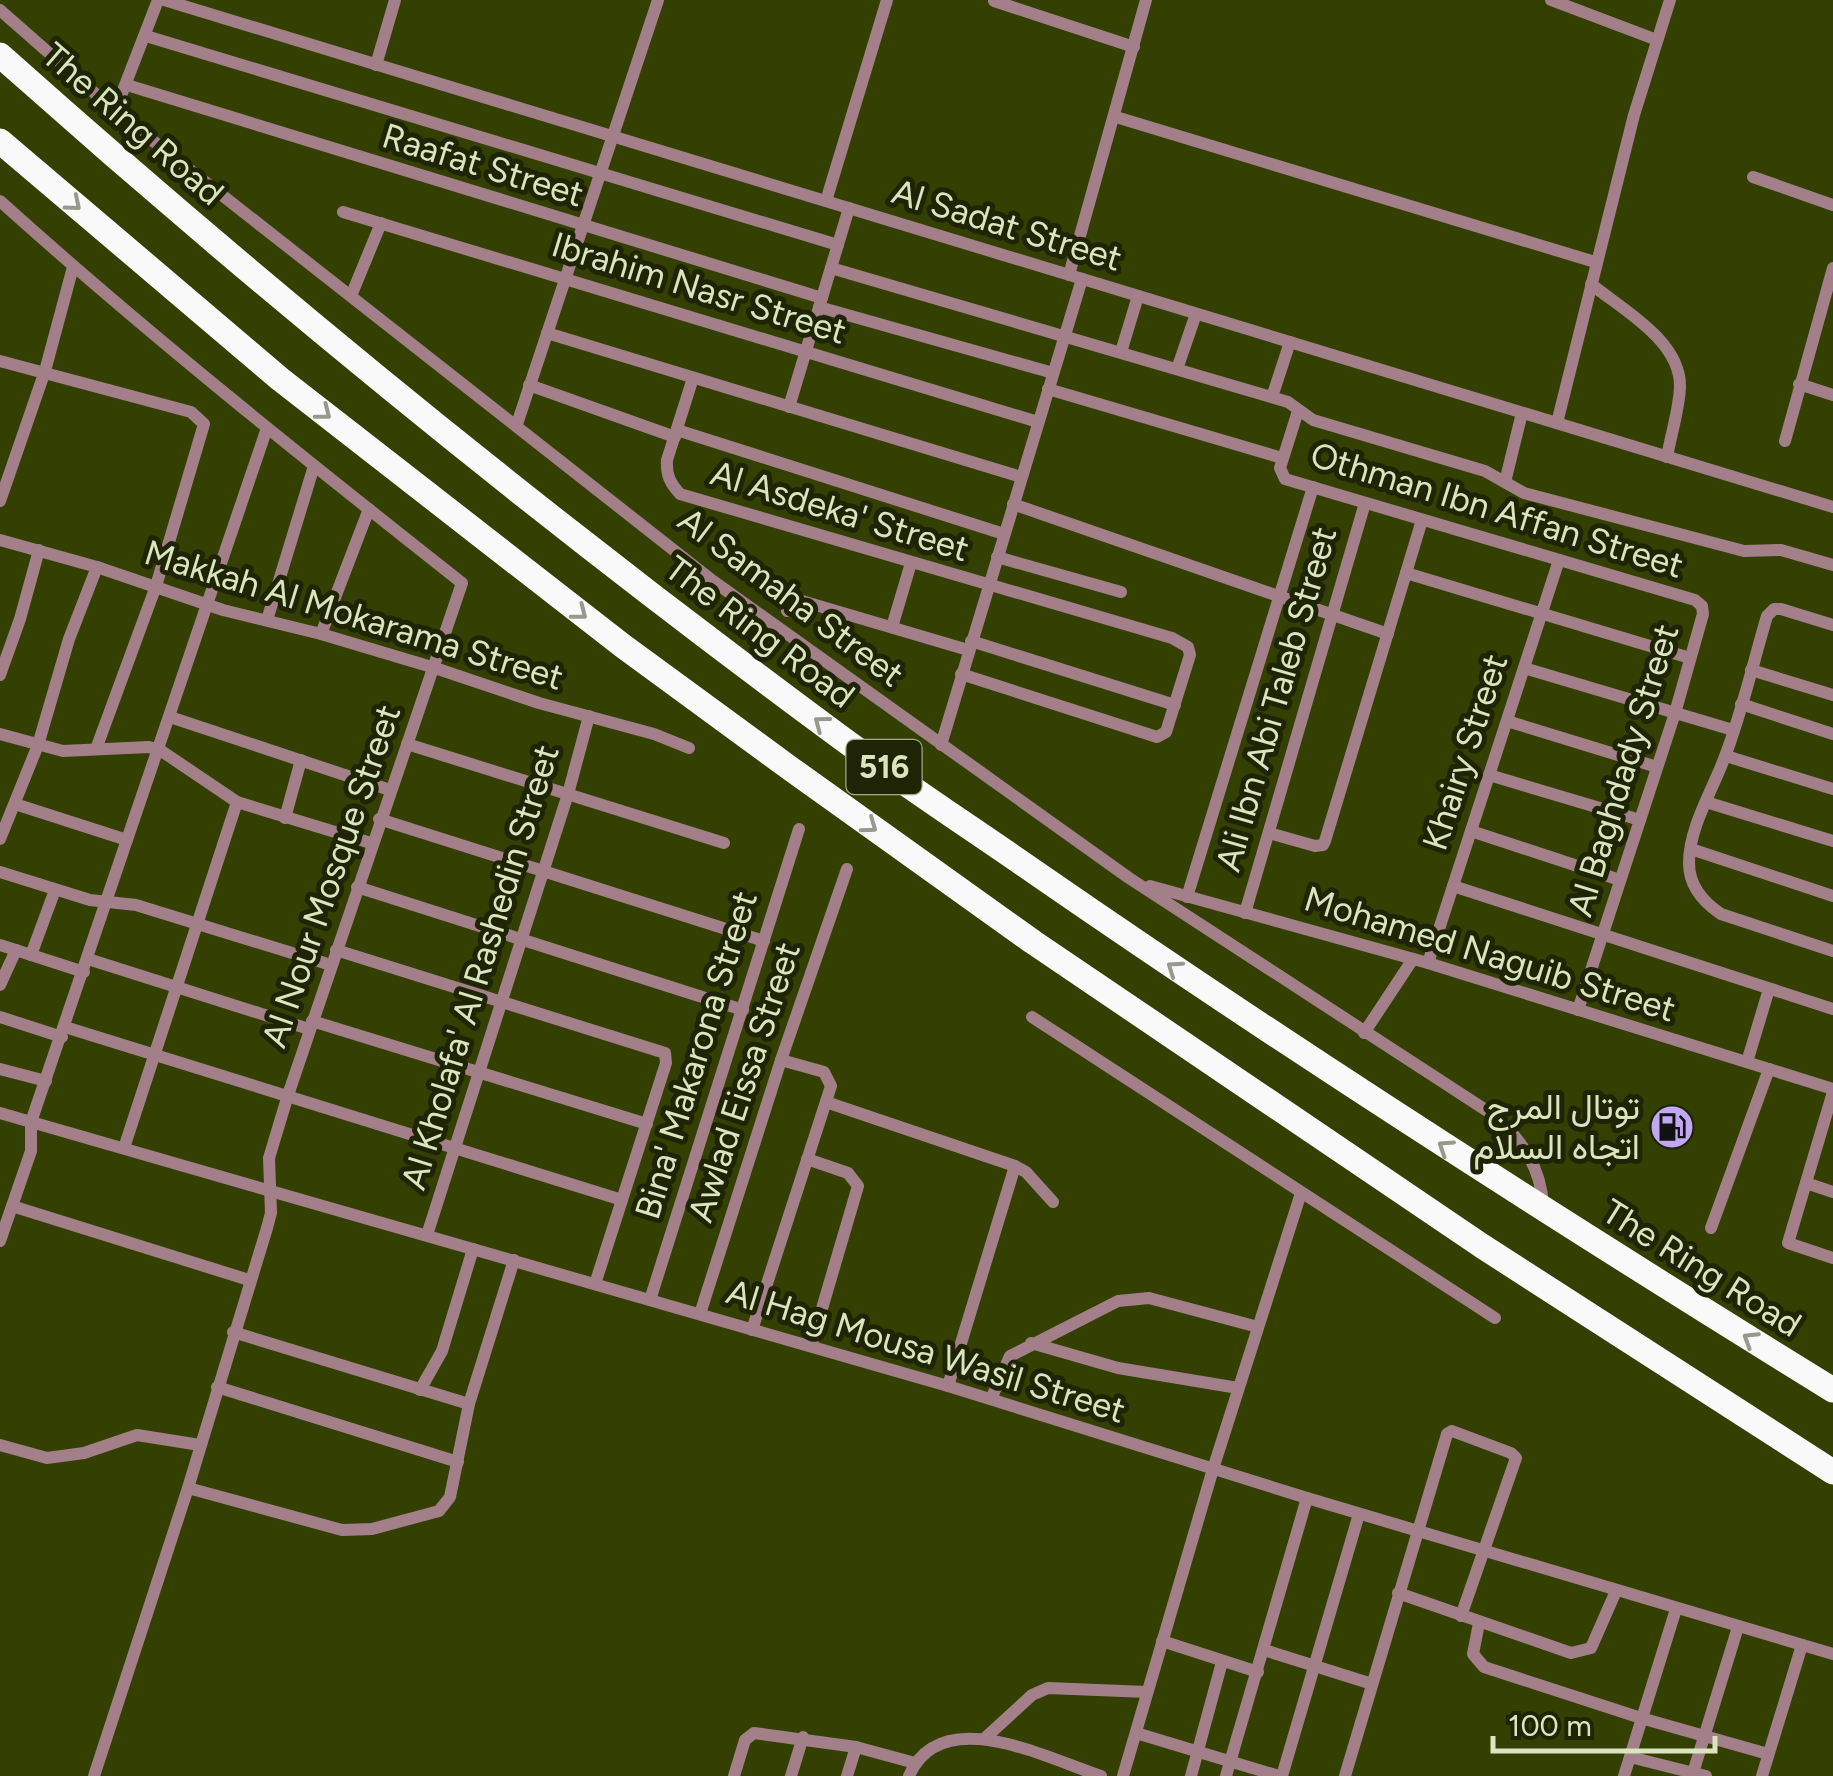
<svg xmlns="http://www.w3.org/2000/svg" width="1833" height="1776" font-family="Figtree,Vazirmatn,sans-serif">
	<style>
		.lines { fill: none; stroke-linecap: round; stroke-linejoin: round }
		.street { stroke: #a27f89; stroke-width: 12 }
		.highway { stroke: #f9f9f9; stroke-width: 25 }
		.oneway { stroke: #96998b }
		.labels { text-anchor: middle; stroke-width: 10; stroke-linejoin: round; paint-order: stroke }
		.shield { fill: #1e2405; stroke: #a2ab88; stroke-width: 2.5 }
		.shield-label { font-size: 32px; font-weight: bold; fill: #dae5c0 }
		.street-label { font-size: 35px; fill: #dae5c0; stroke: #1e2405 }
		.poi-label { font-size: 35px; fill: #dae5c0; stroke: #1e2405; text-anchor: end }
	</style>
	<rect width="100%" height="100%" fill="#343f02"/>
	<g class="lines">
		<g class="street">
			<polyline points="164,0 1833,507"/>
			<polyline points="1551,0 1657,40"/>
			<polyline points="994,1 1134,47"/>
			<path d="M0,10L115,111L713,581L1129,878L1495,1116C1523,1142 1541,1167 1543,1206"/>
			<polyline points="146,36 838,245"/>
			<polyline points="376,65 395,0"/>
			<polyline points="127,85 822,298"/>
			<polyline points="115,111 158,0"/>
			<polyline points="1116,117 1595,262"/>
			<polyline points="1753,177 1833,205"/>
			<path d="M0,201C149,335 305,459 462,583L288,1095L269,1158L271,1213L267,1228L188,1488L94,1776"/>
			<polyline points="826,201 887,0"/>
			<polyline points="343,212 1038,422"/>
			<polyline points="831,268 1288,402 1313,420 1485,471 1524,493 1744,551 1781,550 1833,565"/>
			<polyline points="1069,275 1146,0"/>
			<path d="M1591,284C1623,310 1681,341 1680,387C1679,410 1671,434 1667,457"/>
			<polyline points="351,296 381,223"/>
			<polyline points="819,307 1053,373"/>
			<polyline points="547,333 1021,477"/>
			<polyline points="1121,352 1138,296"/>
			<polyline points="0,361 191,412 204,424 156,586 96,749"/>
			<polyline points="1177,369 1196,314"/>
			<path d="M693,378L667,460C666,475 670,483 680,494L1172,638L1188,647L1190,655L1166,732L1157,737L961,674"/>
			<polyline points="1799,384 1833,395"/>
			<polyline points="529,385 675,437"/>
			<polyline points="1048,389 1282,458"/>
			<polyline points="1272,397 1290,342"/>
			<polyline points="789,407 849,208"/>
			<polyline points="1298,411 1280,468 1285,479 1695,600 1702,606 1703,614 1675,713 1578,1010"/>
			<polyline points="1557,423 1634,115 1670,0"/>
			<polyline points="517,424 658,0"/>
			<polyline points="677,430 1004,534"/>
			<polyline points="1785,441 1833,268"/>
			<polyline points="1505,482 1522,413"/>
			<polyline points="0,501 45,371 73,267"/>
			<polyline points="1013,504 1388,634"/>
			<polyline points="0,540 97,567 223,610 321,634 435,668 539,703 654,734 689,748"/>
			<polyline points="997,557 1121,592"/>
			<polyline points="1406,573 1690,658"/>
			<polyline points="787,611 793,603 802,601 968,650"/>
			<polyline points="267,620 314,466"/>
			<path d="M1833,625L1781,609H1774L1767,616C1753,663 1742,713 1724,759C1712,791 1689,828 1689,863C1689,886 1703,902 1721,914L1833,951"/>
			<polyline points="892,627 911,563"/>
			<polyline points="321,634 369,509"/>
			<polyline points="971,641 1175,705"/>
			<polyline points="1524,668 1733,730"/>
			<polyline points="1751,670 1833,695"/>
			<polyline points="0,675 20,619 39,550"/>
			<polyline points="1741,704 1833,734"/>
			<polyline points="170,717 390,790"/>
			<polyline points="1507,721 1657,767"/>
			<polyline points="0,734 63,751 149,747 160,750 237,802 371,843"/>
			<polyline points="407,744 724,843"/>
			<polyline points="941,745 1082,279"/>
			<polyline points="1726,756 1833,789"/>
			<polyline points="1489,775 1640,820"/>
			<polyline points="1706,802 1833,841"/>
			<polyline points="15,804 127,840"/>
			<polyline points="285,818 301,760"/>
			<polyline points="379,819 764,941"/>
			<polyline points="1471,831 1620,880"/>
			<polyline points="1269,833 1315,846 1323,845 1325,841 1422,520"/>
			<polyline points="0,839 38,745 69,639 97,567"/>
			<polyline points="1691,849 1833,896"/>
			<polyline points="0,872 90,900 136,905 331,965"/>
			<polyline points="1150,886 1428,963 1833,1089"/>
			<polyline points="1453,886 1833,1009"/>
			<polyline points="357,887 743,1010"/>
			<polyline points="1187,897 1313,487"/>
			<polyline points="1245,913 1365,503"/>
			<polyline points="0,945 84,972"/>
			<polyline points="336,950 665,1053 666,1063 595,1284"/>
			<polyline points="31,955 55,890"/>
			<polyline points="88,959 309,1029"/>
			<polyline points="1428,963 1559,560"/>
			<polyline points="0,985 16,950"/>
			<polyline points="0,1017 62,1037"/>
			<polyline points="1032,1017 1495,1318"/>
			<polyline points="312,1021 647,1124"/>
			<polyline points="65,1027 622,1200"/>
			<polyline points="1364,1033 1413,959"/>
			<polyline points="1747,1062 1769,989"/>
			<polyline points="0,1069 46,1081"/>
			<polyline points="1833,1092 1788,1243 1833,1258"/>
			<polyline points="826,1102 1015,1166 1026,1172 1053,1202"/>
			<polyline points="0,1113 948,1386 1307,1498 1833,1654"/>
			<polyline points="124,1148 237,802"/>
			<polyline points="807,1159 848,1173 858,1186 811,1346"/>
			<polyline points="1806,1183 1833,1192"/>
			<polyline points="12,1206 249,1280"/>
			<polyline points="1711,1228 1769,1069"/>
			<polyline points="427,1235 568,794 589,716"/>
			<polyline points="0,1241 31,1151 31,1122 267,428"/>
			<polyline points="650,1300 799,829"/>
			<polyline points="700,1314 781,1060 847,869"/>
			<polyline points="752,1330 831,1086 824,1072 781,1060"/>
			<polyline points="233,1332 469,1404"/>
			<polyline points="1031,1343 1118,1368 1238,1388"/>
			<polyline points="948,1386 1015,1166"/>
			<polyline points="217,1387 458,1462"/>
			<polyline points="420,1390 442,1351 473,1249"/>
			<polyline points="991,1399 1010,1356 1118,1301 1149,1298 1258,1327"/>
			<polyline points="0,1445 47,1458 84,1453 137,1435 200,1445"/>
			<polyline points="188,1488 342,1530 372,1529 439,1511 450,1497 469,1404 514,1260"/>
			<polyline points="1398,1593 1571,1653 1591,1648 1616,1591"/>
			<polyline points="1479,1623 1473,1654 1484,1667 1641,1718 1768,1754"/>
			<polyline points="1162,1641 1258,1672"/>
			<polyline points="1264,1650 1372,1684"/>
			<polyline points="1136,1733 1279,1776"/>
			<polyline points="984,1739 1032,1695 1048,1688 1147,1692"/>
			<polyline points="1630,1757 1706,1776"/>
			<polyline points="734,1776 745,1740 754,1733 856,1747 915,1763"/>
			<polyline points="791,1776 803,1737"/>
			<polyline points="847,1776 856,1747"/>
			<path d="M909,1776C941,1702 1046,1758 1101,1776"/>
			<polyline points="1123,1776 1213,1469 1301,1193"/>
			<polyline points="1191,1776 1222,1662"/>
			<polyline points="1226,1776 1307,1498"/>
			<polyline points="1282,1776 1359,1514"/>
			<polyline points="1345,1776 1447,1434 1452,1431 1511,1453 1516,1458 1461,1616"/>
			<polyline points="1624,1776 1676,1609"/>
			<polyline points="1692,1776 1738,1627"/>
			<polyline points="1762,1776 1802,1645"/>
		</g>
		<g class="highway">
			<path d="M0,55C267,293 545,519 832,731C899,781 970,827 1039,875C1298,1054 1564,1224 1833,1390"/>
			<polyline points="0,141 280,379 623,646 791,769 1033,942 1482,1246 1833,1472"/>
		</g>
	</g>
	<defs><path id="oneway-chevron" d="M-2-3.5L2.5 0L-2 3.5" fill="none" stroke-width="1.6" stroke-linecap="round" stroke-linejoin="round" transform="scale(2.5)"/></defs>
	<g class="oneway">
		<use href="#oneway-chevron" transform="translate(74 204) rotate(40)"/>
		<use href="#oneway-chevron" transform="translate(324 413) rotate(38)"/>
		<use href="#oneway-chevron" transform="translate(580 613) rotate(38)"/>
		<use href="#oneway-chevron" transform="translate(821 723) rotate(-143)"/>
		<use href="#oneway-chevron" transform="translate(870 826) rotate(36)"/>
		<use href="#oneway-chevron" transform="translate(1174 968) rotate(-145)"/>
		<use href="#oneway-chevron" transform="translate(1445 1147) rotate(-147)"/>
		<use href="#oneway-chevron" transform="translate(1750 1339) rotate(-148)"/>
	</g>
	<defs>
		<symbol id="fuel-disc" viewBox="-11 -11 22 22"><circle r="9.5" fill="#c2a8f2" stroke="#1e2405"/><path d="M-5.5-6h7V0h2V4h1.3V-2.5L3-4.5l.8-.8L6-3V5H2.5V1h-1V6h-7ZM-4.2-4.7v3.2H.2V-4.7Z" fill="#111"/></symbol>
	</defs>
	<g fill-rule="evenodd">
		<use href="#fuel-disc" x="1647" y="1102" width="50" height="50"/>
	</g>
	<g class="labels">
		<rect class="shield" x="846.5" y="740" width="75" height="54" rx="8"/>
		<g class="shield-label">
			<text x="884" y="778">516</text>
		</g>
		<g class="street-label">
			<text transform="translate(133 124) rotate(41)" y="12">The Ring Road</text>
			<text transform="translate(483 165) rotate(17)" y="12">Raafat Street</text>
			<text transform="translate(1007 225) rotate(17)" y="12">Al Sadat Street</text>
			<text transform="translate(699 288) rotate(17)" y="12">Ibrahim Nasr Street</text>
			<text transform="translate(1497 510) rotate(17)" y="12">Othman Ibn Affan Street</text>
			<text transform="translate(840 511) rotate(17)" y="12">Al Asdeka' Street</text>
			<text transform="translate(791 597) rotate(37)" y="12">Al Samaha Street</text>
			<text transform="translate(354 615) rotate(17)" y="12">Makkah Al Mokarama Street</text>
			<text transform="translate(760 632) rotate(37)" y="12">The Ring Road</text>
			<text transform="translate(1276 699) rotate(-74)" y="12">Ali Ibn Abi Taleb Street</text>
			<text transform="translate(1465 752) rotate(-72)" y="12">Khairy Street</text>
			<text transform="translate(1623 770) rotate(-73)" y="12">Al Baghdady Street</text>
			<text transform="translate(331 876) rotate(-71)" y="12">Al Nour Mosque Street</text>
			<text transform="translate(1490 954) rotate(17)" y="12">Mohamed Naguib Street</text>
			<text transform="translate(480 967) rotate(-73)" y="12">Al Kholafa' Al Rashedin Street</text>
			<text transform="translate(696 1055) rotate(-73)" y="12">Bina' Makarona Street</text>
			<text transform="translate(744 1082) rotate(-72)" y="12">Awlad Eissa Street</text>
			<text transform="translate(1702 1268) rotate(32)" y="12">The Ring Road</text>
			<text transform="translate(926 1351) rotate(17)" y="12">Al Hag Mousa Wasil Street</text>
		</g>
		<g class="poi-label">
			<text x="1640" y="1119">توتال المرج<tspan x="1640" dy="40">اتجاه السلام</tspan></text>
		</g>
	</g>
	<path d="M1493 1736v15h222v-15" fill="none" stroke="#dae5c0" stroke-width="5"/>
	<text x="1508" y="1736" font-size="30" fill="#dae5c0" stroke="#1e2405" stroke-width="8" paint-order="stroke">100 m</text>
</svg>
